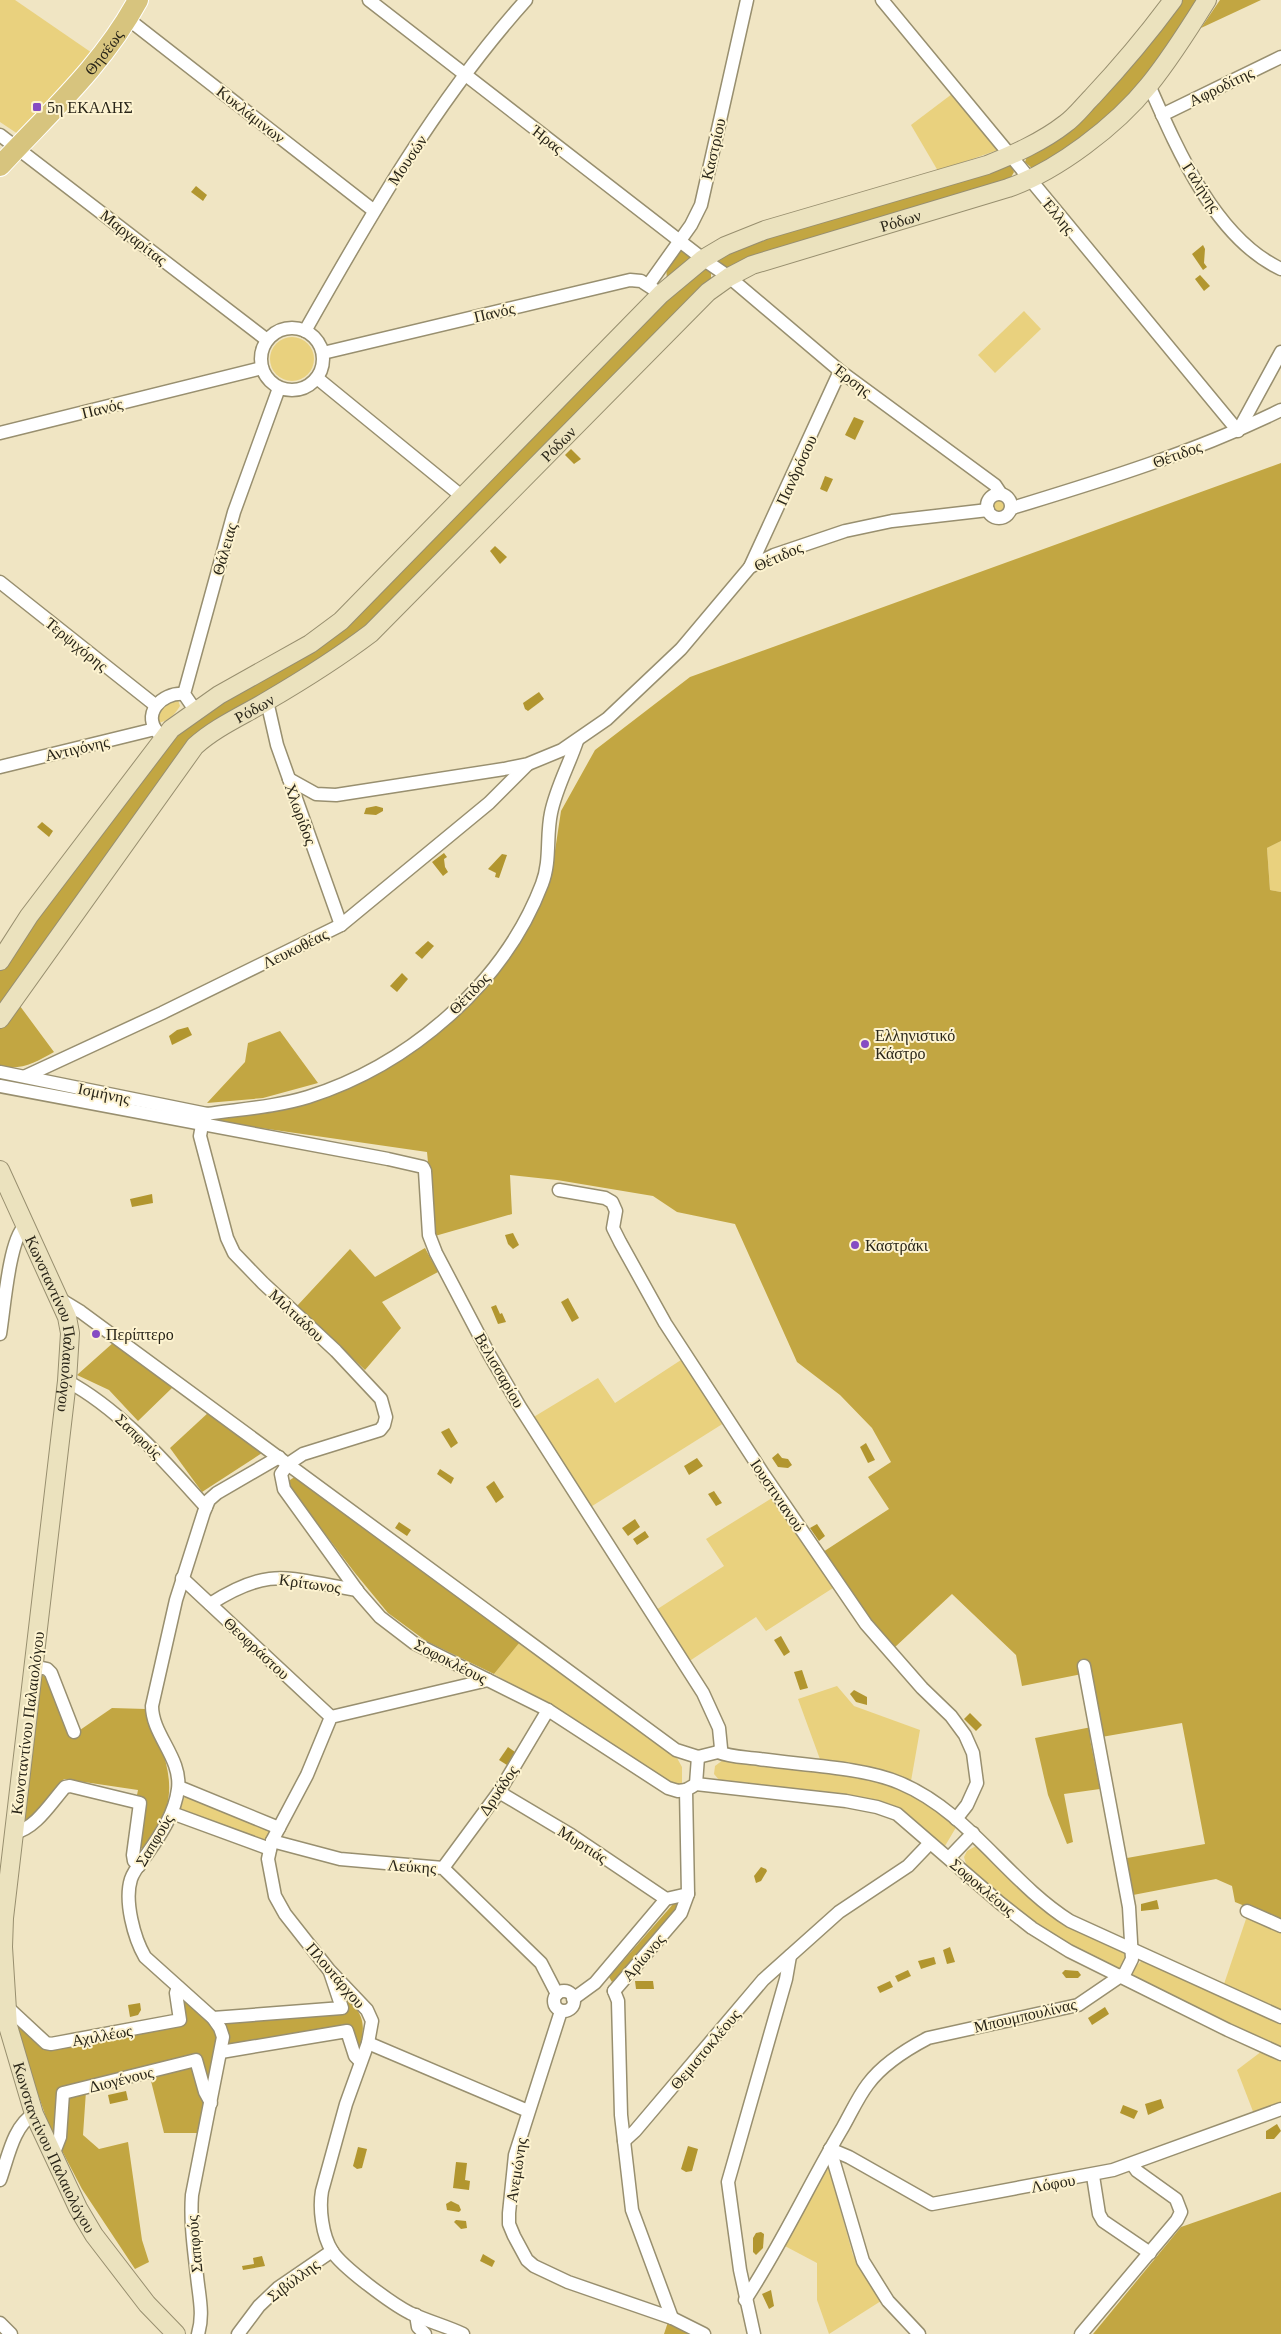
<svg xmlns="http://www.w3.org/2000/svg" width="1281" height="2334" font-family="Georgia,serif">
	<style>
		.green { fill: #e9d17e }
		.forest { fill: #c2a642 }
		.water { fill: #b2962f }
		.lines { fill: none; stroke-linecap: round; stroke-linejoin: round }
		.street-casing { stroke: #988f6f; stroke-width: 15 }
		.secondary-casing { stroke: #988f6f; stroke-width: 20 }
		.primary-casing { stroke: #fff; stroke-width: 22 }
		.street { stroke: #fff; stroke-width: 12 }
		.secondary { stroke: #ebe2be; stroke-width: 18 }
		.primary { stroke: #d7c47e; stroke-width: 20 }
		.poi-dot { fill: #864cc3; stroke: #fdf3d0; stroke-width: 2 }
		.labels { text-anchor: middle; stroke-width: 4; stroke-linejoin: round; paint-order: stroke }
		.street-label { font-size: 16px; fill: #292518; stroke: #fdf3d0 }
		.poi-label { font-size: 16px; fill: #292518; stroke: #fdf3d0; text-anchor: start }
	</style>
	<rect width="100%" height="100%" fill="#f0e5c3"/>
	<g class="green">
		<polygon points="0,0 15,0 95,55 18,134 0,122"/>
		<polygon points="952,94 998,150 938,171 911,125"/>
		<polygon points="1024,311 1041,329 995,373 978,355"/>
		<circle cx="292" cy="359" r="22"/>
		<circle cx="1000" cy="506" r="7"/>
		<path d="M178,700L180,706C175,714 168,722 157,723L156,711L173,701Z"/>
		<polygon points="1281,841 1281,892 1270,890 1267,848"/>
		<polygon points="681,1360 724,1423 589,1508 532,1418 598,1378 615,1403"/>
		<polygon points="772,1498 833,1588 766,1631 756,1617 688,1662 656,1610 724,1566 706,1539"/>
		<polygon points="520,1642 677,1758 682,1767 682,1784 677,1787 551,1707 494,1674"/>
		<polygon points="837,1686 854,1706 920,1730 911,1781 821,1762 798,1699"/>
		<polygon points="723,1760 868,1779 899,1787 958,1824 945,1846 939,1845 904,1811 873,1799 720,1781 714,1774 715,1766"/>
		<polygon points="185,1796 271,1830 266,1845 179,1812"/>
		<polygon points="976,1846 980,1846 1044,1908 1125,1951 1125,1966 1119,1971 1063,1944 1025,1919 966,1864 964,1857 967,1851"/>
		<polygon points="1247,1916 1281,1931 1281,2011 1224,1984"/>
		<path d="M1144,1960L1281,2021V2049L1131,1979C1132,1970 1136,1964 1144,1960Z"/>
		<polygon points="1262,2051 1281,2059 1281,2104 1254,2114 1237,2070"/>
		<polygon points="829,2169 853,2255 881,2301 829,2334 817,2300 817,2263 783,2245 825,2170"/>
	</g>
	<g class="forest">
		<path d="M1177,0H1199C1168,48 1137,95 1093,132C1076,146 1053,157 1034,170L1025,162L1027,156Z"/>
		<polygon points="1220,0 1261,0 1201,28"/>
		<polygon points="1003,164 1011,166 1014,172 1010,179 728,270 722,268 717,261 719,255 728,250"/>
		<polygon points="681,246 697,259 667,281 666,265"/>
		<polygon points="704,267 711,272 711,280 397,602 357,635 306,671 221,719 124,832 0,1003 0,970 8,955 179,733 198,717 337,632 372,602 659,304"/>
		<polygon points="1281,463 1281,841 1267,848 1270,890 1281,892 1281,1921 1235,1902 1232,1886 1216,1879 1133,1895 1127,1858 1205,1844 1182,1723 1090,1739 1100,1789 1064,1794 1073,1842 1067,1844 1048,1795 1035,1738 1102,1725 1092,1672 1022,1686 1016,1655 952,1594 894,1648 871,1622 823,1552 889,1509 868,1477 891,1462 872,1428 840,1395 797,1362 735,1224 677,1212 653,1196 557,1180 510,1175 512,1214 435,1236 427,1152 212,1121 215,1115 311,1102 433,1032 531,922 553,864 561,811 595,750 690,677"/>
		<path d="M17,1002L54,1052C36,1062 21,1071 0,1066V1026Z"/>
		<polygon points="280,1031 318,1083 263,1098 207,1103 245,1062 248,1043"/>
		<polygon points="425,1248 438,1272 382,1302 401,1328 365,1370 297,1306 350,1249 375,1277"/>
		<polygon points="114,1342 173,1387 138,1421 109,1390 77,1375"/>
		<polygon points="209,1412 262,1453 202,1492 170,1448"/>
		<polygon points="296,1476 520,1642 494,1674 426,1641 388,1613 355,1573 290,1488 290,1480"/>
		<path d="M39,1673L48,1679L80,1730L112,1708L146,1709C162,1749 180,1782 161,1824C157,1833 149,1841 144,1849L127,1845L138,1790L64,1779L22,1828Z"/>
		<polygon points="674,1903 677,1903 678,1907 615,1981 612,1982 609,1977"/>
		<path d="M341,1989C361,2014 368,2018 359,2050L346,2024L217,2049L197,2133H164L147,2065L83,2082L86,2091L83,2135L99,2149L128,2142L142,2240L149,2262L135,2269L82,2189L49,2126L13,2022L16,2019L46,2048L180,2025V1995L223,2024L346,2010Z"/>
		<polygon points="1281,2192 1281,2334 1093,2334 1181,2227"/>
		<polygon points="668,2322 693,2334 664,2334"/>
	</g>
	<g class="water">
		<polygon points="196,186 207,195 203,201 191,192"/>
		<polygon points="1203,245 1205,249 1204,263 1207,267 1203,270 1192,254"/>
		<polygon points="1200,275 1210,286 1204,291 1195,279"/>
		<polygon points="854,417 864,421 855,440 845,435"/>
		<polygon points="571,449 581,459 574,464 565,455"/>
		<polygon points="825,476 833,479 827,492 820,489"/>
		<polygon points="495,546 507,557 500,564 490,551"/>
		<polygon points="539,692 544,699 528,711 525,709 523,703"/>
		<polygon points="376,806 383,808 383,811 376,815 364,814 366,808"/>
		<polygon points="42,822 53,831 49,837 37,827"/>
		<polygon points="444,853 447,857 444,859 445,867 448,872 443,876 432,862"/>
		<polygon points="502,854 507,855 499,878 495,877 496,873 488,869"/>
		<polygon points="428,941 434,946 422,959 415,953"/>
		<polygon points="402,973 408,979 397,992 390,986"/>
		<polygon points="188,1027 192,1035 172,1045 169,1036 177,1030"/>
		<polygon points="152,1194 153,1203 132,1207 130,1199"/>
		<polygon points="513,1233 519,1245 513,1249 508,1244 505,1235"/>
		<polygon points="568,1298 579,1318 572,1322 561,1302"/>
		<polygon points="496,1305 500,1314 502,1313 506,1322 498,1324 491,1307"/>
		<polygon points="449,1428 458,1443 451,1448 441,1432"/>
		<polygon points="866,1443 875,1460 868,1463 860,1447"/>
		<polygon points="778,1453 782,1458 788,1459 792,1465 788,1468 778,1467 772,1458"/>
		<polygon points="697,1458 703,1466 689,1475 684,1466"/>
		<polygon points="440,1469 454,1478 451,1484 437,1474"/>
		<polygon points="494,1481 504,1497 496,1503 486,1487"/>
		<polygon points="714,1491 722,1503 716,1506 708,1494"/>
		<polygon points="635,1519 640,1527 628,1536 622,1528"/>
		<polygon points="399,1522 411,1530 407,1536 395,1528"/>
		<polygon points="817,1524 825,1536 819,1541 810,1528"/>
		<polygon points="645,1531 649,1537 637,1545 633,1539"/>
		<polygon points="781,1636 790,1652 784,1656 774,1640"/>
		<polygon points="802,1670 808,1688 800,1690 794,1672"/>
		<polygon points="854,1690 867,1697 867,1705 856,1702 850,1694"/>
		<polygon points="970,1713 982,1725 976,1731 964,1719"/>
		<polygon points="508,1747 515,1752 507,1765 499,1760"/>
		<polygon points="761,1867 766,1869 767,1871 761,1881 756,1883 754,1876"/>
		<polygon points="1157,1900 1159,1909 1141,1911 1141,1904"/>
		<polygon points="950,1947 955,1962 947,1964 943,1950"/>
		<polygon points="934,1957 936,1964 921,1969 918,1961"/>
		<polygon points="908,1970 911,1976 898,1982 895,1976"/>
		<polygon points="1065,1970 1078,1971 1081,1975 1078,1978 1066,1978 1062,1973"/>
		<polygon points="635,1981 653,1981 654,1989 636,1989"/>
		<polygon points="890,1981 893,1987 880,1993 877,1987"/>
		<polygon points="140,2003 141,2010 138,2015 130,2017 128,2005"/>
		<polygon points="1105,2007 1109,2014 1092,2025 1088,2018"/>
		<polygon points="126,2091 128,2100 110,2104 108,2095"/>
		<polygon points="1161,2099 1164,2108 1148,2115 1145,2104"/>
		<polygon points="1123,2105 1138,2111 1134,2119 1120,2113"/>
		<polygon points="1277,2124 1281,2131 1274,2139 1266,2139 1266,2131"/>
		<polygon points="688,2146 698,2149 692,2171 686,2172 681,2169"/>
		<polygon points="358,2147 367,2149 362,2168 357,2169 353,2166"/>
		<polygon points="456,2162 467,2163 465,2180 470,2181 469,2190 453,2188"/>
		<polygon points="451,2201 459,2205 461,2210 459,2212 447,2210 446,2204"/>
		<polygon points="456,2220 466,2221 467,2228 461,2229 454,2222"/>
		<polygon points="761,2232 764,2234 763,2248 756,2255 753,2252 753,2238 756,2233"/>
		<polygon points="483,2254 495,2261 492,2267 480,2261"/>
		<polygon points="262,2256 265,2266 243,2270 242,2266 254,2264 253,2258"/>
		<polygon points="771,2290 774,2306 769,2309 762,2294"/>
	</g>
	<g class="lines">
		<defs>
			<g id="street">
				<polyline points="369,0 703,259 729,277 840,371 995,485 1001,494"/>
				<polyline points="882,0 1238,431 1281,352"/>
				<polyline points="128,19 373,210"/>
				<path d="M1149,85C1177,149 1215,238 1281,269"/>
				<polyline points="1162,115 1281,57"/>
				<polyline points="0,135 267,340"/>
				<polyline points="649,284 691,225 701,205 747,0"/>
				<circle cx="292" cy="359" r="31"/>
				<path d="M305,331C370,216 437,99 526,0"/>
				<polyline points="323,353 630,280 641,281 661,294"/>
				<polyline points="317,378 464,498"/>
				<polyline points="0,433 262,368"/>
				<circle cx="999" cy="506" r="12"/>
				<path d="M1012,508C1104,480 1195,452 1281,410"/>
				<polyline points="750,567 840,371"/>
				<polyline points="0,582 155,705"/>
				<polyline points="267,701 277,745 341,925"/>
				<polyline points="195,710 184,694 234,512 279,388"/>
				<path d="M160,735C140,715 161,692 184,694"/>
				<path d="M577,741C569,765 556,788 551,813C546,836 551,861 542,884C504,984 409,1065 308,1097C275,1107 241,1109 207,1114L202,1125L200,1136L227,1238L234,1253L263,1283L336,1351L381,1399L386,1417L384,1425L380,1430L303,1454L288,1464L281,1474L284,1489L359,1593L380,1617L414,1643L548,1710L668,1788L678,1791L686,1790"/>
				<polyline points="0,767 155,729"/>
				<polyline points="289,779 316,794 336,795 504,769 528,764 562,750 607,719 681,649 750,567 774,555 845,531 892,521 988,510"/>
				<polyline points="0,1072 207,1114"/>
				<polyline points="26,1076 162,1013 341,925 489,803 527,765"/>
				<polyline points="0,1086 388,1159 423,1167 425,1171 429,1235 436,1253 489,1354 520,1407 703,1693 719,1728 721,1748 718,1752"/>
				<polyline points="559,1190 605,1198 612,1202 616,1211 613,1228 620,1242 665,1323 764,1475 866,1624 922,1688 951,1716 965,1735 973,1753 977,1783 967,1805 956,1819"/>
				<path d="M58,1298L81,1312L676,1750L698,1757L718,1752C730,1757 745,1757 759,1759C799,1765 864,1767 900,1783C969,1812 1008,1882 1070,1921L1281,2017"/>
				<path d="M0,1334C4,1310 9,1241 24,1227"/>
				<path d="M67,1381C121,1410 165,1462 206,1507"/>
				<polyline points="182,1578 331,1717"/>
				<path d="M210,1604C272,1564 290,1580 357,1590"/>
				<polyline points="33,1666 47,1669 51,1673 74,1732"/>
				<polyline points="696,1784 846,1801 877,1807 897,1814 1000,1903 1032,1928 1069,1951 1228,2030 1281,2054"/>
				<polyline points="696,1784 698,1757"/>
				<polyline points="179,1787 279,1828"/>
				<polyline points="499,1792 571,1835 666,1899"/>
				<polyline points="172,1813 270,1849"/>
				<path d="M14,1833C36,1828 50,1804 65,1787L70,1786L140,1803L133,1855L134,1861L139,1866"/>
				<polyline points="272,1841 340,1859 443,1868 541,1963 557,1994"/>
				<polyline points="949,1858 973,1833"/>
				<polyline points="443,1868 499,1792 548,1710"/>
				<polyline points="1247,1911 1281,1926"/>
				<polyline points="614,1991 618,2001 621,2115 632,2210 672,2318"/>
				<polyline points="614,1991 681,1913 688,1894 686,1790 693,1786"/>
				<circle cx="564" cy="2001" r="10"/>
				<polyline points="573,1999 595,1983 666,1899 688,1894"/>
				<polyline points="5,2005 46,2043 51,2044 180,2020 176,1993 178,1987"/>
				<polyline points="561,2011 515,2155 509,2213 509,2224 514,2236 527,2260 534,2266 568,2282 672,2318 704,2334"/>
				<polyline points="213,2018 342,2008 330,1972"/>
				<polyline points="368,2043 528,2111"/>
				<polyline points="221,2052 347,2031 355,2056 360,2061"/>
				<polyline points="624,2141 635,2131 763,1980 839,1912 908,1866 930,1843"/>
				<polyline points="830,2149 849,2157 932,2204 1113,2170 1281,2109"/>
				<polyline points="830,2149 863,2261 888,2301 919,2334"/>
				<polyline points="53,2155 60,2137 63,2093 196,2060 205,2092 211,2103"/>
				<polyline points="1093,2176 1099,2214 1103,2221 1150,2253"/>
				<path d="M0,2180C8,2158 13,2126 34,2114"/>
				<path d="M745,2300C782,2244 809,2184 843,2127C851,2113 858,2097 868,2084C882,2065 907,2049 928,2038L1078,2005L1125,1973L1132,1959L1129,1907L1084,1666"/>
				<polyline points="416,2315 418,2327 425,2334"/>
				<polyline points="0,2323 11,2334"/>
				<path d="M198,2334C204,2315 199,2296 197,2276C194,2249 190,2222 192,2195L223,2037L220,2028L213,2018L145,1957C134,1938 124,1901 131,1879C134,1870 142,1861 147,1854C161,1834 175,1813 178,1789C182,1758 152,1735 152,1706L176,1600L204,1512L209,1500L217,1493L279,1457"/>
				<polyline points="238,2334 259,2306 278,2288 332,2251"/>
				<path d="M463,2334C446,2326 427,2321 410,2313C392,2304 342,2267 332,2251C322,2235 319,2208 322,2191L346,2104L368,2043L372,2021L367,2010L329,1970L285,1914L275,1896L268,1859L272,1841L307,1775L331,1717L488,1680"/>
				<polyline points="754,2334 740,2270 728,2182 786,1979 790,1956"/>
				<polyline points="1081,2334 1177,2220 1181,2212 1176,2199 1137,2171 1132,2164"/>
			</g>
			<g id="secondary">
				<path d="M0,961L29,916L171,729L219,695L310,644L341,621L661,294L703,259L725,246L765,230L987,165C1014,154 1042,142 1065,124C1075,117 1083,106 1092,97C1121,66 1148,34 1173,0"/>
				<path id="s1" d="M0,1019L195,746C216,727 242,716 267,701C303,680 338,658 371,633L708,292L729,277L752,265L1008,188C1057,171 1116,126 1149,85C1170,59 1189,29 1207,0"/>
				<path id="s2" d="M0,1170L67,1317L70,1333L67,1381L4,1918L3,1947L8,2026L34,2114L78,2208L94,2235L147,2304L176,2334"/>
			</g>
			<g id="primary">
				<path id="s3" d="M0,166C50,112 103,65 138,0"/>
			</g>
		</defs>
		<use href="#street" class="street-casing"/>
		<use href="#secondary" class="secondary-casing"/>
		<use href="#primary" class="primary-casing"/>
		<use href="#street" class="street"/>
		<use href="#secondary" class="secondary"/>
		<use href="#primary" class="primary"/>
	</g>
	<g class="poi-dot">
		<rect x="32" y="102" width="10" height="10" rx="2.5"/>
		<circle cx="865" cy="1044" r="5"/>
		<circle cx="855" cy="1245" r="5"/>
		<circle cx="96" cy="1334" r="5"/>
	</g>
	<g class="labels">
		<g class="street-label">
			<text dy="6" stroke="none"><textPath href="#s3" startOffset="154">Θησέως</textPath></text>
			<text transform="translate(1221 86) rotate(-26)" y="6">Αφροδίτης</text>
			<text transform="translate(251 114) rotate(38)" y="6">Κυκλάμινων</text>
			<text transform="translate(548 139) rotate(38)" y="6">Ήρας</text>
			<text transform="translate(713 149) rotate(-77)" y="6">Καστρίου</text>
			<text transform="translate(407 160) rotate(-56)" y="6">Μουσών</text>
			<text transform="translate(1202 187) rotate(57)" y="6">Γαλήνης</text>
			<text transform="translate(1059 216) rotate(50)" y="6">Έλλης</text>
			<text dy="6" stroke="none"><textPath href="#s1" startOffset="1231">Ρόδων</textPath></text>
			<text transform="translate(134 237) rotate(38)" y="6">Μαργαρίτας</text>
			<text transform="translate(494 312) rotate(-13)" y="6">Πανός</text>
			<text transform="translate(853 380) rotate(37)" y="6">Έρσης</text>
			<text transform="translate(102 408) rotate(-14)" y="6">Πανός</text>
			<text dy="6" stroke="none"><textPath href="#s1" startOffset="811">Ρόδων</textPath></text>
			<text transform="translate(1177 454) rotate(-20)" y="6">Θέτιδος</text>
			<text transform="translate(796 470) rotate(-65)" y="6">Πανδρόσου</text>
			<text transform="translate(224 549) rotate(-74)" y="6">Θάλειας</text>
			<text transform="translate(778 556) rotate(-24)" y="6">Θέτιδος</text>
			<text transform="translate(77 644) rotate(39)" y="6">Τερψιχόρης</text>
			<text dy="6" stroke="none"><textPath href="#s1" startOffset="406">Ρόδων</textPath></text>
			<text transform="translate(77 748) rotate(-13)" y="6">Αντιγόνης</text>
			<text transform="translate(301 814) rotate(70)" y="6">Χλωρίδος</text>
			<text transform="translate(295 948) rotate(-26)" y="6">Λευκοθέας</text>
			<text transform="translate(469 993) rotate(-46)" y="6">Θέτιδος</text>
			<text transform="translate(104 1093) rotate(12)" y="6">Ισμήνης</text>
			<text transform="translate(297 1315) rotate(43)" y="6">Μιλτιάδου</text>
			<text dy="6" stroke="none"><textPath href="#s2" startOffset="165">Κωνσταντίνου Παλαιολόγου</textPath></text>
			<text transform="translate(500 1370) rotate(60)" y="6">Βελισσαρίου</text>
			<text transform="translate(139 1436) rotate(44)" y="6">Σαπφούς</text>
			<text transform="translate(778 1495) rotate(56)" y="6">Ιουστινιανού</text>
			<text transform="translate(310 1583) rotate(8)" y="6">Κρίτωνος</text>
			<text transform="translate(257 1648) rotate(43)" y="6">Θεοφράστου</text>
			<text transform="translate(451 1661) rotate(27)" y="6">Σοφοκλέους</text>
			<text transform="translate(27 1723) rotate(-83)" y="6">Κωνσταντίνου Παλαιολόγου</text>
			<text transform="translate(498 1790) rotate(-56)" y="6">Δρυάδος</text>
			<text transform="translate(154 1840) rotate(-59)" y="6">Σαπφούς</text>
			<text transform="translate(583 1844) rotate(33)" y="6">Μυρτιάς</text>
			<text transform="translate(412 1866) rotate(4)" y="6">Λεύκης</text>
			<text transform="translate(983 1887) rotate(40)" y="6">Σοφοκλέους</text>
			<text transform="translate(643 1957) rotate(-49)" y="6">Αρίωνος</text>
			<text transform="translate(336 1975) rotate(49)" y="6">Πλουτάρχου</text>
			<text transform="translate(1025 2015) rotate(-13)" y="6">Μπουμπουλίνας</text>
			<text transform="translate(102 2035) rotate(-10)" y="6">Αχιλλέως</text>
			<text transform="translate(705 2049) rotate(-50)" y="6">Θεμιστοκλέους</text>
			<text transform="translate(121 2079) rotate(-14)" y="6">Διογένους</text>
			<text dy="6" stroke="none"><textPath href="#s2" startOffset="1005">Κωνσταντίνου Παλαιολόγου</textPath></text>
			<text transform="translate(516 2170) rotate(-81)" y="6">Ανεμώνης</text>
			<text transform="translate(1053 2183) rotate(-10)" y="6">Λόφου</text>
			<text transform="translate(194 2244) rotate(-95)" y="6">Σαπφούς</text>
			<text transform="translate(293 2280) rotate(-37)" y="6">Σιβύλλης</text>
		</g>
		<g class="poi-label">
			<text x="47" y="113">5η ΕΚΑΛΗΣ</text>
			<text x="875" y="1041">Ελληνιστικό<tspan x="875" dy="18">Κάστρο</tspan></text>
			<text x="865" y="1251">Καστράκι</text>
			<text x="106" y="1340">Περίπτερο</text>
		</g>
	</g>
</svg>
